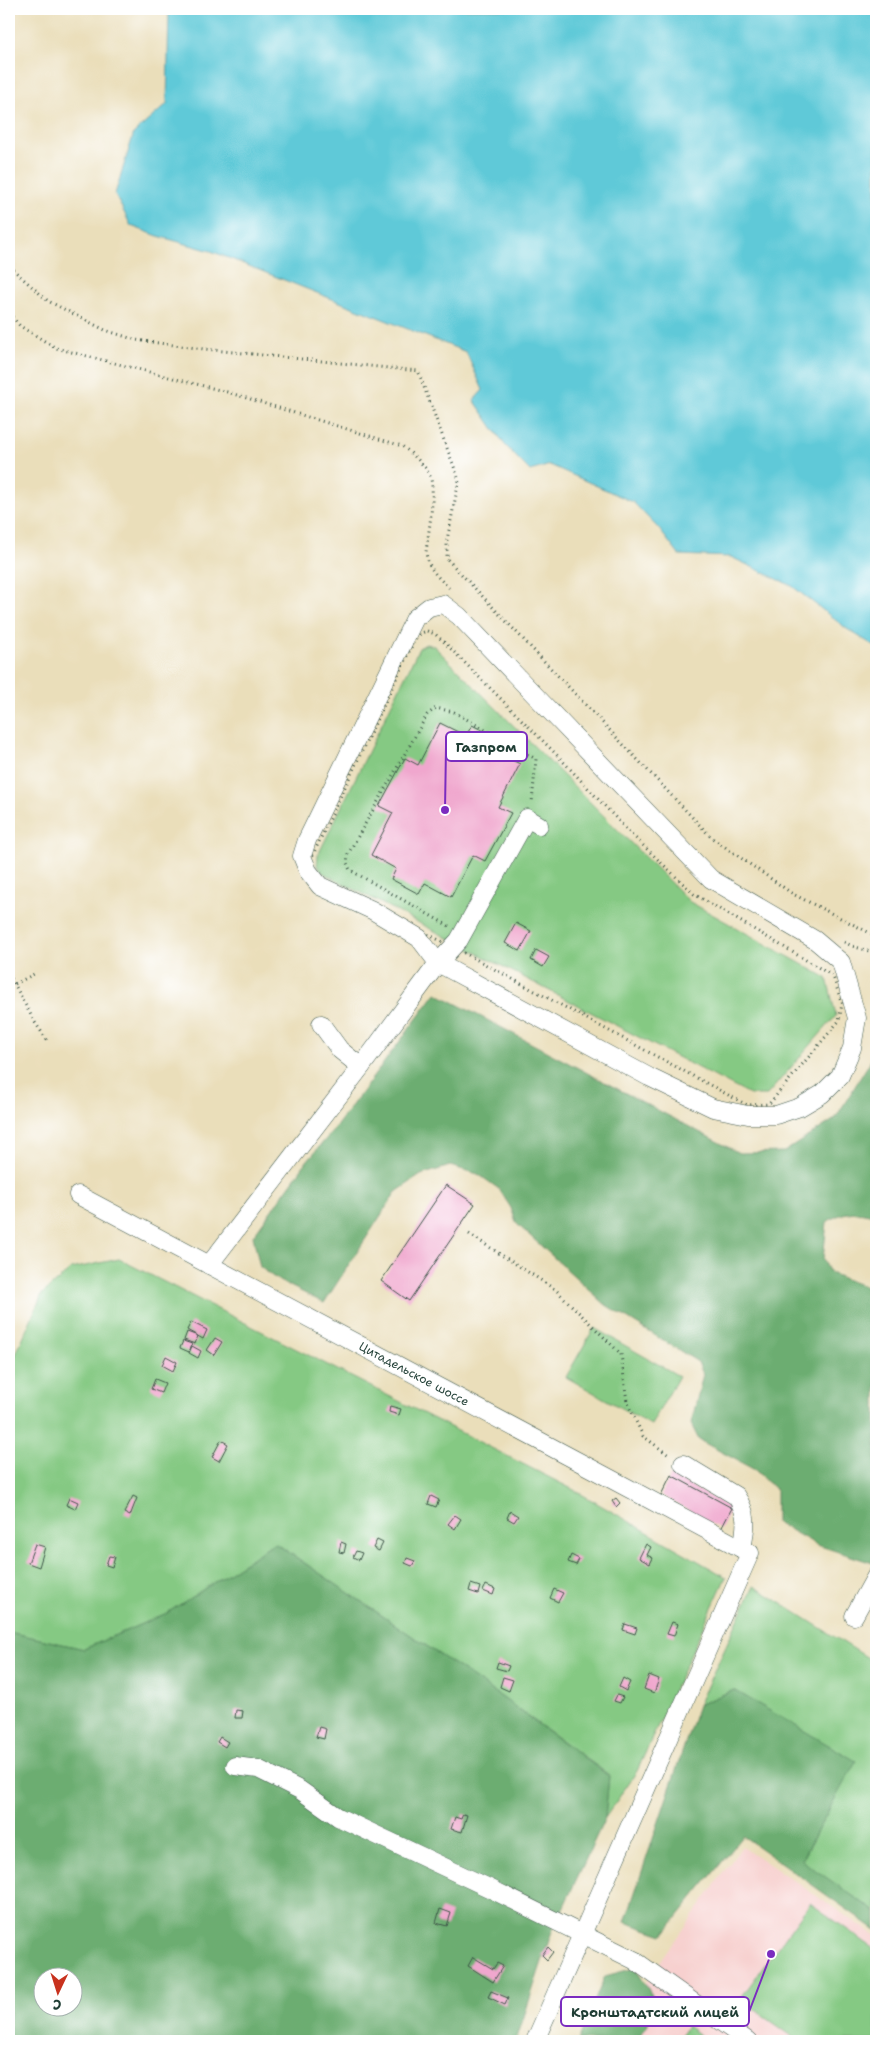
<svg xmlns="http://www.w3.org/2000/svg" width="885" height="2050" font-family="'Shantell Sans',sans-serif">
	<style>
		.built { fill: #f7d0cf }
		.green { fill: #85c983; stroke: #52835c }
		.forest { fill: #6cad71; stroke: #467552; fill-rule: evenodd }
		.water { fill: #5ec9d8; stroke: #3e8386 }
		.building { fill: #f0a7ce }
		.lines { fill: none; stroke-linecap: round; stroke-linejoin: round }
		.minor-casing { stroke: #3d5548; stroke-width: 19 }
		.path { stroke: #3d5548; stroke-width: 3; stroke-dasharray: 1 4; stroke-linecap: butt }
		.minor { stroke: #fff; stroke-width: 18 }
		.labels { text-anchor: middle; stroke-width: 4; stroke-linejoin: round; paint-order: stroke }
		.street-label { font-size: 12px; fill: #1f3d34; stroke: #fff }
		.leader { fill: none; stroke: #7b2cbf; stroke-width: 2 }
		.callout-dot { fill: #7b2cbf; stroke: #fff; stroke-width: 2 }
		.callout { fill: #fff; stroke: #7b2cbf; stroke-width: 2 }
		.callout-label { font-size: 14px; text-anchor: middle; font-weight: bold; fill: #1f3d34 }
	</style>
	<rect width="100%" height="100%" fill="#fff"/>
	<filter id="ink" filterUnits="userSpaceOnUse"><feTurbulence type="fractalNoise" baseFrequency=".02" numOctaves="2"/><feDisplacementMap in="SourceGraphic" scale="10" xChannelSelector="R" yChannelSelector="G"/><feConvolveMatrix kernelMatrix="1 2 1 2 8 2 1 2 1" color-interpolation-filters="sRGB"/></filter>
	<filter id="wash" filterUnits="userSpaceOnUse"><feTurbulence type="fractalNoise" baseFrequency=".0096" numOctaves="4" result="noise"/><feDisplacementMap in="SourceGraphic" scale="20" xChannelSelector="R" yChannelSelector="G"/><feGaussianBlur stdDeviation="1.12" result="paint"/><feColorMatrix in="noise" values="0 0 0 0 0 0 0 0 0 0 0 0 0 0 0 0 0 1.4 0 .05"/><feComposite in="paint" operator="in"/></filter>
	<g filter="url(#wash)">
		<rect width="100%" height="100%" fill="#eadeba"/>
		<polygon class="built" points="742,1846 876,1936 876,2041 605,2041"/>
		<g class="green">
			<polygon points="426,644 434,646 690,902 827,978 836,1016 767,1095 750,1095 323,873 317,866 318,855 419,648"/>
			<polygon points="119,1259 574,1490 726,1577 637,1771 605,1818 609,1775 493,1691 275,1543 167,1613 84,1649 9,1632 9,1370 42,1294 71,1269"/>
			<polygon points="594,1328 679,1376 651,1425 566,1377"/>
			<polygon points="754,1586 876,1663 876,1912 801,1861 855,1761 734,1690 698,1705"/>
			<polygon points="810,1903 876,1950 876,2041 799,2041 740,1999"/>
			<polygon points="687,2026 708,2041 677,2041"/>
		</g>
		<g class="forest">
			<path d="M436,993L739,1153L784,1152L835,1119L876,1052V1216C858,1210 842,1211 827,1222L823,1259L830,1273L876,1291V1564L817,1545L776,1522V1490L755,1470L699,1440L691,1424L703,1374L698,1362L606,1305L517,1224L511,1208L499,1189L478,1174L450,1166L421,1175L396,1192L324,1303L276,1279L260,1267L253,1236L307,1161L332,1132Z"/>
			<path d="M275,1543L493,1691L609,1776L605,1818L551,1934L516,2041H9V1632L84,1649L167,1613ZM42,1978H72V2008H42Z"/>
			<polygon points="734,1690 856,1761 801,1860 876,1912 876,1930 743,1836 663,1935 625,1922 698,1705"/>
			<polygon points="635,1968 652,1995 648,2024 636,2041 578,2041 605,1976"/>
		</g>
		<polygon class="water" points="169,9 876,9 876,647 847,629 792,586 731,557 679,555 659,529 633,502 550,465 530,471 505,445 474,400 483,390 466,352 211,251 158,236 131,226 115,194 134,133 167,104"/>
		<g id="blocks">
			<g class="building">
				<polygon points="440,723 466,736 472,725 500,739 494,751 520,764 498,807 511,813 485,861 473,855 451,897 425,883 419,894 391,879 396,869 371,855 393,813 379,806 405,758 418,765"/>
				<polygon points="516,923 531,931 520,951 505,943"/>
				<polygon points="536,950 549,957 543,967 531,960"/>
				<polygon points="446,1185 475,1204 409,1301 381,1281"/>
				<polygon points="191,1322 207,1330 203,1339 187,1330"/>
				<polygon points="187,1332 198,1336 195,1344 184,1340"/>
				<polygon points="215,1338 222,1342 214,1355 207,1350"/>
				<polygon points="183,1341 192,1344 189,1352 180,1348"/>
				<polygon points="192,1346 201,1351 198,1358 189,1353"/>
				<polygon points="166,1356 177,1362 173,1371 162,1365"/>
				<polygon points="155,1379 165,1383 161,1393 151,1389"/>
				<polygon points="390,1406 401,1409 399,1415 389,1412"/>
				<polygon points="221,1440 228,1444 219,1461 212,1457"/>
				<polygon points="671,1475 732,1508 721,1529 661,1495"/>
				<polygon points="133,1496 137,1498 130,1516 124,1513"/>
				<polygon points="431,1496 439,1500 436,1507 428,1504"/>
				<polygon points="69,1498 78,1502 75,1509 66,1505"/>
				<polygon points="616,1498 620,1503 616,1507 612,1501"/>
				<polygon points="510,1511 518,1516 514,1522 507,1518"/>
				<polygon points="455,1515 461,1519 455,1529 448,1524"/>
				<polygon points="377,1540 383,1543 379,1551 373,1548"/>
				<polygon points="341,1542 346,1544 344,1553 339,1552"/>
				<polygon points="35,1544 45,1547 39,1567 28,1563"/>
				<polygon points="646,1544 651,1547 647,1555 653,1558 650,1564 639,1558"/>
				<polygon points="356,1551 362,1553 359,1560 353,1557"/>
				<polygon points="571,1555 579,1559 576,1565 568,1562"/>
				<polygon points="109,1556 115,1557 112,1567 106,1565"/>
				<polygon points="407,1558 415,1561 412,1566 405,1563"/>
				<polygon points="471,1584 480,1587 478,1594 469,1591"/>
				<polygon points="486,1585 495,1589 493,1595 483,1591"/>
				<polygon points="554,1589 563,1593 558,1602 550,1598"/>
				<polygon points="672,1622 678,1624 674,1636 667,1634"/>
				<polygon points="625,1624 637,1628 635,1634 623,1630"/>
				<polygon points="498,1662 509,1666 507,1671 496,1668"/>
				<polygon points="649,1675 659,1679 654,1693 644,1689"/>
				<polygon points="503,1677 513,1680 509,1691 500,1687"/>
				<polygon points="623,1678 630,1682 626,1691 619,1687"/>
				<polygon points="617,1695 623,1697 620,1703 614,1701"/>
				<polygon points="236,1710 243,1711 242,1718 235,1718"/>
				<polygon points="319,1727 326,1729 324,1739 316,1737"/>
				<polygon points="220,1737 228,1742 225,1747 217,1742"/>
				<polygon points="463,1814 467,1815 462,1832 451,1829 455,1817 461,1819"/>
				<polygon points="440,1909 451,1913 447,1926 436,1923"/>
				<polygon points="548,1947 553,1952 547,1960 542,1955"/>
				<polygon points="473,1957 493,1969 497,1963 503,1966 493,1982 468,1966"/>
				<polygon points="491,1991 508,1998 505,2005 488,1997"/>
			</g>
		</g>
	</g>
	<g filter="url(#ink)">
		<use href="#blocks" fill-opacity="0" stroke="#3d5548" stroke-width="1"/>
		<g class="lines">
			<defs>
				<g id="minor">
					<polygon points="443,604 459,616 711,879 815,940 841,962 857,1018 852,1048 840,1076 822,1094 800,1107 776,1115 748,1115 713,1108 649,1077 438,963 419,938 372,910 320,886 308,871 302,856 307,840 415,618 429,607"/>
					<polyline points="321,1024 340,1050 361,1067"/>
					<polyline points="78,1195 750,1553 535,2041"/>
					<polyline points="209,1265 361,1067 438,963 459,940 527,818 539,825"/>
					<path d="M683,1464L736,1496C749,1515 746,1527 742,1549"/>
					<polyline points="854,1616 876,1576"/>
					<polyline points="235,1766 258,1769 300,1790 338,1817 491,1889 634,1960 748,2041"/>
				</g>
			</defs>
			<use href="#minor" class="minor-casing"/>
			<g class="path">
				<polyline points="9,266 48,301 105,330 136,340 204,349 418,371 459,480 447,540 447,559 712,838 793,894 876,936"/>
				<path d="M9,313L20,326L56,348L227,392L402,446C412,454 423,463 429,474C437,488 428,535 426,552C428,569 438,577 449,588"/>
				<polygon points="427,631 435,634 444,642 559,757 628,831 694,894 833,976 842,1004 839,1021 769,1104 747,1105 453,947 319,879 311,867 310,861 414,641 421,633"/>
				<polyline points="449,926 350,870 347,863 348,854 427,715 436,708 454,712 536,759 532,803"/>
				<polyline points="9,939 17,935"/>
				<polyline points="844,942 852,946 876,953"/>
				<polyline points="9,974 34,1021 47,1040"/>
				<polyline points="15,984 34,974"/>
				<polyline points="469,1234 556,1290 621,1354 627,1402 643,1436 670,1456"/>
			</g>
			<use href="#minor" class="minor"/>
		</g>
	</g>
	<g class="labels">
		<g class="street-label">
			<text transform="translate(414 1374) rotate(28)" y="4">Цитадельское шоссе</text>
		</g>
	</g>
	<path class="leader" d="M445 810L446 747M771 1954L749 2012"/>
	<g class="callout-dot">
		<circle cx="445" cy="810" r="5"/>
		<circle cx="771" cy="1954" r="5"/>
	</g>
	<g class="callout">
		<rect x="446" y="732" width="81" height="29" rx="5"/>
		<rect x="561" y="1997" width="188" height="29" rx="5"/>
	</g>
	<g class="callout-label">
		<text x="486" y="752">Газпром</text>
		<text x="655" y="2017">Кронштадтский лицей</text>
	</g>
	<rect width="885" height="2050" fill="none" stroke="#fff" stroke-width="30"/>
	<g transform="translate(58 1992) rotate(184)"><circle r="24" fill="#ffffff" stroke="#a5b1ae"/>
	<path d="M0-4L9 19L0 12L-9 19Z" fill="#c8321e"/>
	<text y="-8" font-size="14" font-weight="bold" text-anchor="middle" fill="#1f3d34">С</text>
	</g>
</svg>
